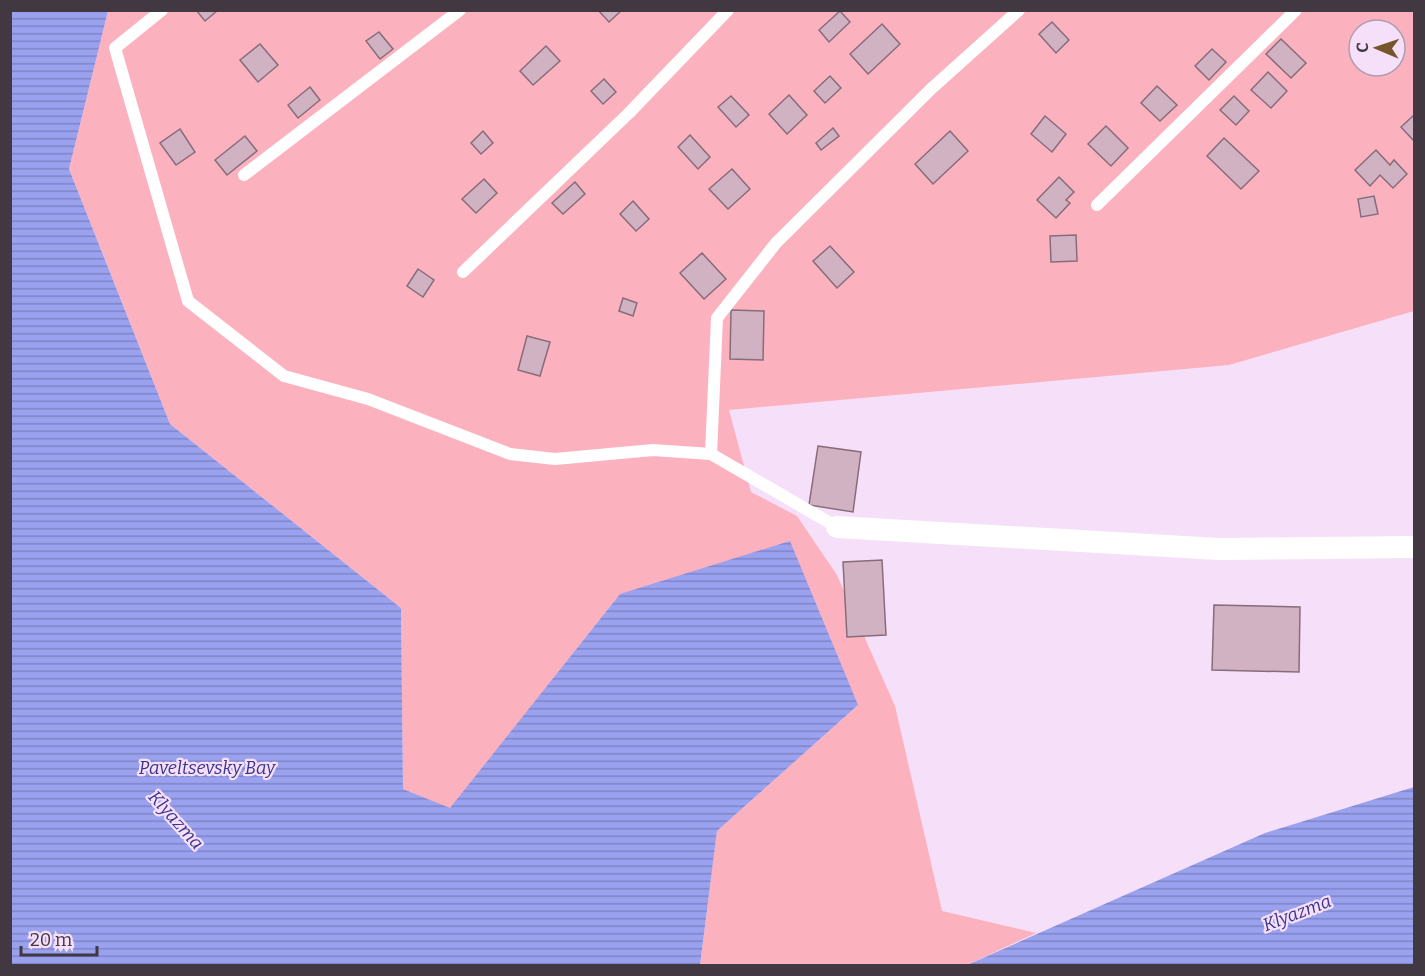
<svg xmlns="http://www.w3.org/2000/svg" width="1425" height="976" font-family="Bitter,serif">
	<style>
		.green { fill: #fcb1be; fill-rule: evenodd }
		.water { fill: url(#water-rules) }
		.building { fill: #d1b2c2; stroke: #886c7a; stroke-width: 1.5 }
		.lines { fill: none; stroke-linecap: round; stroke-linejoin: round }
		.service { stroke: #fff; stroke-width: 12 }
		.minor { stroke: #fff; stroke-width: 22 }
		.labels { text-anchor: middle; stroke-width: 4.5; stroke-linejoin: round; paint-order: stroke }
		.water-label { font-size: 18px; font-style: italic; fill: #39368f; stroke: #f6dff8 }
	</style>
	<defs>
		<pattern id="water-rules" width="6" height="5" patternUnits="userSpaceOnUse" patternTransform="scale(1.5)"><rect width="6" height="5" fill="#9aa1ef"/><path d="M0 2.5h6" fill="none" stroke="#7f84c3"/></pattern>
	</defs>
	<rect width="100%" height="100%" fill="#f6dff8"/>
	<path class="green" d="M108,11H1414V311L1229,365L729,410L751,492L797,516L837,575L895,706L942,911L1036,933L967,965H700L717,831L858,705L620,594L450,809L403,789L401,608L170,424L69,169ZM1359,30H1395V66H1359Z"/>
	<g class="water">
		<polygon points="10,11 108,11 69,169 170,424 401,608 403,789 450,808 620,594 790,541 858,705 717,831 700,965 11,965"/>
		<polygon points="1414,787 1414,965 967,965 1265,833"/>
	</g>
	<g class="building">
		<polygon points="196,10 218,10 205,21"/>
		<polygon points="598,10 622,10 609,22"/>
		<polygon points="840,11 850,22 829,42 819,30"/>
		<polygon points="1052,22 1069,40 1056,53 1039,34"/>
		<polygon points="882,24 900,44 868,74 850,54"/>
		<polygon points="379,32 393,49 380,59 366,41"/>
		<polygon points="1281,39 1306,63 1291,78 1266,54"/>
		<polygon points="260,44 278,65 258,82 240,60"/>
		<polygon points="546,46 560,61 533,85 520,71"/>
		<polygon points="1212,49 1226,62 1209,80 1195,66"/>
		<polygon points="1268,72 1287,91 1271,108 1251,90"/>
		<polygon points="830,76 841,88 825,103 814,91"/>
		<polygon points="604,79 616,92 603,104 591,91"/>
		<polygon points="1157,86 1177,105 1160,121 1141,103"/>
		<polygon points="310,87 320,100 298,118 288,105"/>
		<polygon points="789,95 807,115 787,134 769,114"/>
		<polygon points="731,96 749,115 736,127 718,107"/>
		<polygon points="1234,96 1249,111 1236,125 1220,110"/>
		<polygon points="1414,115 1414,141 1401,127"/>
		<polygon points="1045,116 1066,134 1052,152 1031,134"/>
		<polygon points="1106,126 1128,148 1111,166 1088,144"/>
		<polygon points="833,128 839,136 821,150 816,143"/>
		<polygon points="180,129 195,152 176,165 160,143"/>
		<polygon points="483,131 493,143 481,154 471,143"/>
		<polygon points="950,131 968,151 933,184 915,164"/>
		<polygon points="690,135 710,157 698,169 678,147"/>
		<polygon points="245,136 257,151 227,175 215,160"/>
		<polygon points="1224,138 1259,171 1241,189 1207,156"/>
		<polygon points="1376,150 1390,165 1394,160 1407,174 1393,188 1380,175 1370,186 1355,170"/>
		<polygon points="732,169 750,189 728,209 709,189"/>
		<polygon points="1059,177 1074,192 1066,200 1070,203 1056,218 1037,200"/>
		<polygon points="484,179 497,193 476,213 462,199"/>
		<polygon points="575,182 585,194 563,214 552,203"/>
		<polygon points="1374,196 1378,214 1361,217 1358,199"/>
		<polygon points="633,201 649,219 636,231 620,214"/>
		<polygon points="1076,235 1077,261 1051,262 1050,236"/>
		<polygon points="830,246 854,272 837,288 813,261"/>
		<polygon points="702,253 726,279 704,299 680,273"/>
		<polygon points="418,269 434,280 423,297 407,286"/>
		<polygon points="623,298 637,303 633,316 619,311"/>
		<polygon points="731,310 764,311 763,360 730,359"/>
		<polygon points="527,336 550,342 540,376 518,370"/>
		<polygon points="818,446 861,452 853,512 809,505"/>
		<polygon points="882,560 886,635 847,637 843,562"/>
		<polygon points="1214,605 1300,607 1299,672 1212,670"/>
	</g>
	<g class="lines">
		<g class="service">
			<polyline points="162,10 115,48 188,301 284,376 368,399 510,454 555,459 653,450 711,454 837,527"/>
			<polyline points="244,175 460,10"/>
			<polyline points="1097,205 1296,10"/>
			<polyline points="463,272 629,113 728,10"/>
			<polyline points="711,454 717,318 776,243 931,89 1019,10"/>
		</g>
		<polyline class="minor" points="837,527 1219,549 1414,547"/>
	</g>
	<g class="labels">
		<g class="water-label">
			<text x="207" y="774">Paveltsevsky Bay</text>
			<text transform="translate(176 820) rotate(48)" y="6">Klyazma</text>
			<text transform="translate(1297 913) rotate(-21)" y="6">Klyazma</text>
		</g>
	</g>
	<rect width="1425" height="976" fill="none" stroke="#413842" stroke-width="24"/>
	<g transform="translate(1377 48) rotate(272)"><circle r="28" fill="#f6dff8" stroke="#ae9caf" stroke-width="1.5"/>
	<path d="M0-4.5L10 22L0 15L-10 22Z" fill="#75562b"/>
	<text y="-9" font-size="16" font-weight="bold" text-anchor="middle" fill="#413842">С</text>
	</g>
	<path d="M21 946v9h76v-9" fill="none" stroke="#413842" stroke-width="3"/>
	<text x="30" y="946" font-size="18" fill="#413842" stroke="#f6dff8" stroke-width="4.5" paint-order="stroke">20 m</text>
</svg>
